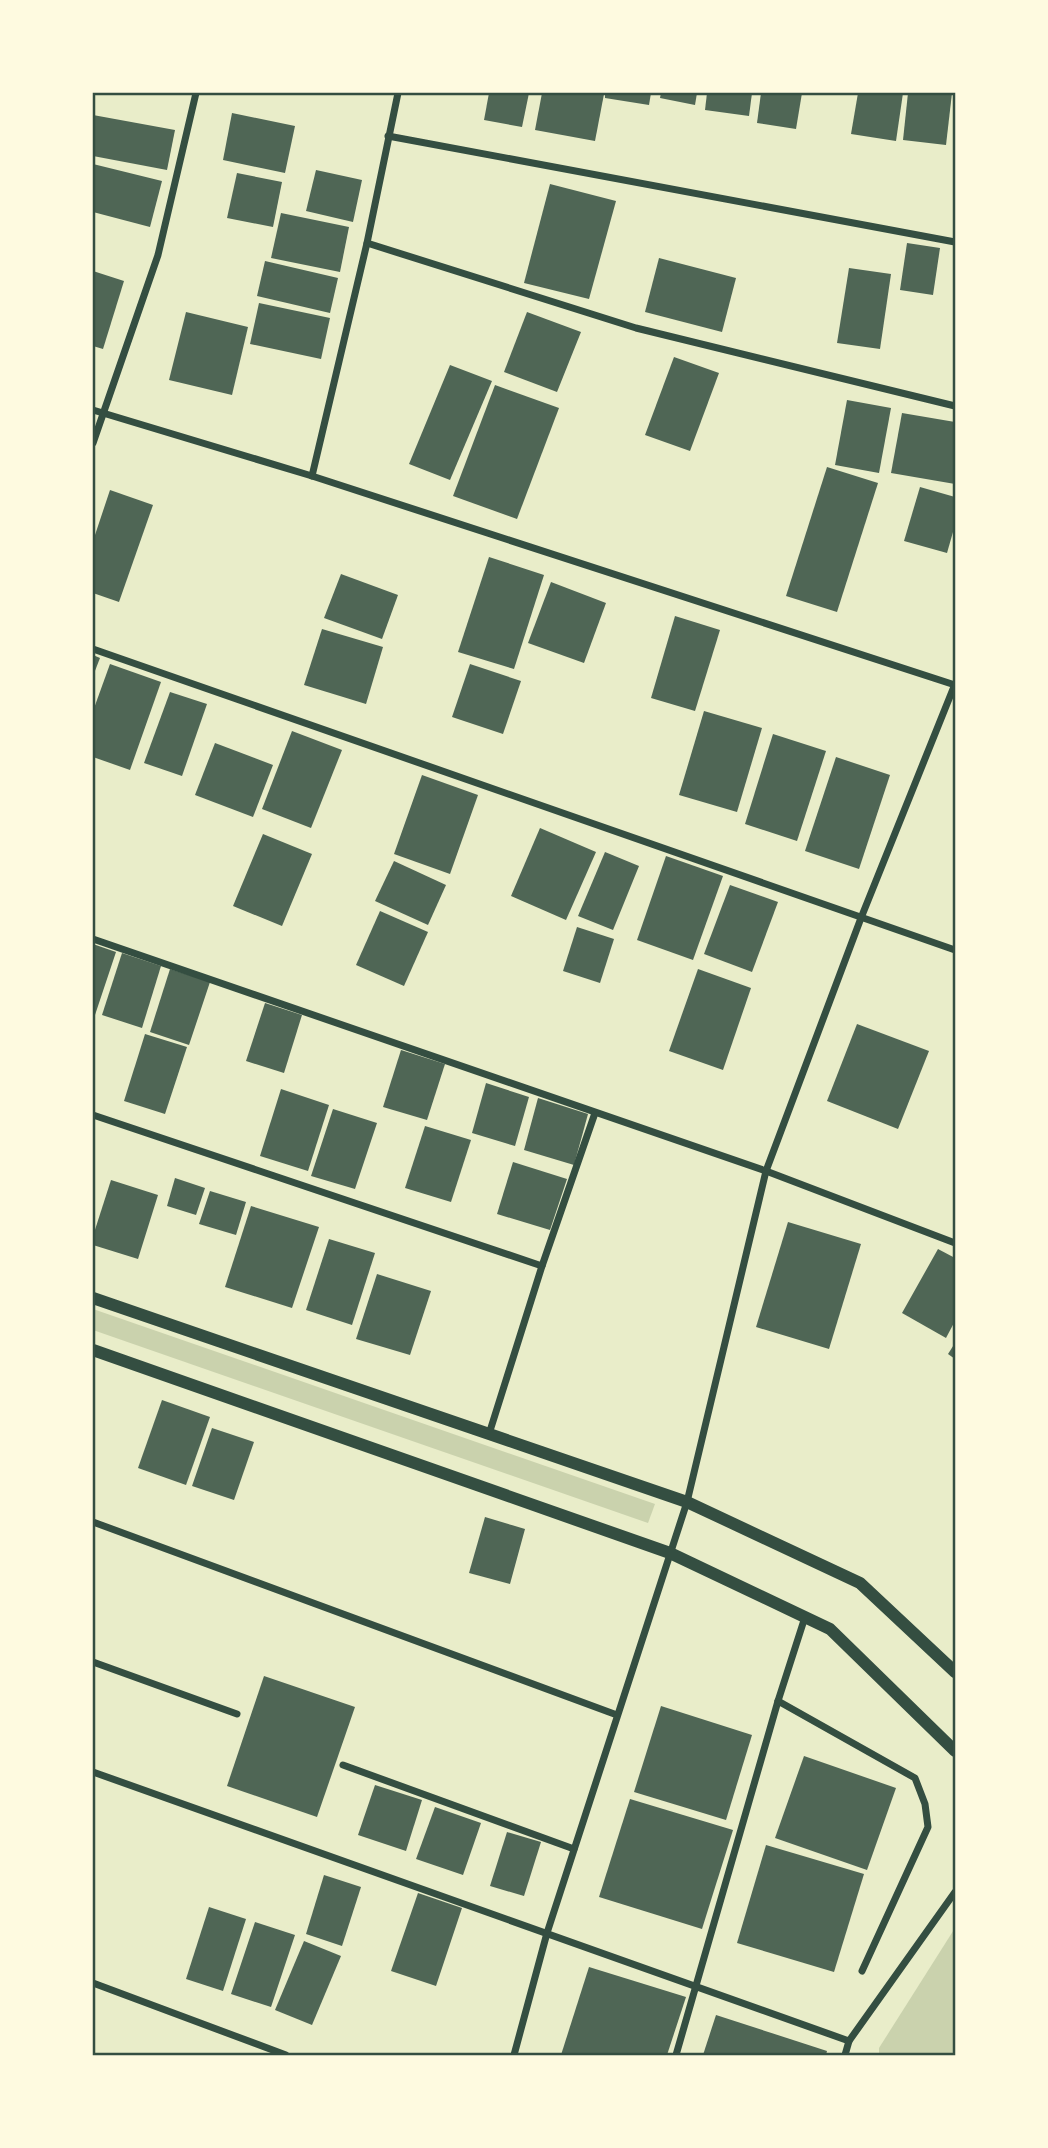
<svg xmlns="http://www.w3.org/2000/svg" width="1048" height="2148" font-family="Poppins,sans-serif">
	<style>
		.green { fill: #cad2ad }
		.building { fill: #4f6655 }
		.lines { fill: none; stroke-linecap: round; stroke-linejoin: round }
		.minor { stroke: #344e41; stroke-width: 7 }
		.tertiary { stroke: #344e41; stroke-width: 12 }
		.neatline { fill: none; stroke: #344e41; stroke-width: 2.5 }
	</style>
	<rect width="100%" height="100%" fill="#e9edc9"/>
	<g class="green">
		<polygon points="93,1309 655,1504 648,1523 93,1330"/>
		<polygon points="955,1928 955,2055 879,2055 879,2048"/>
	</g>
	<g class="building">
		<polygon points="489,93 529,93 522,127 484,120"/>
		<polygon points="542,93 604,94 595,141 535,130"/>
		<polygon points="605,93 651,93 649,105 605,98"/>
		<polygon points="661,93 697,93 695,105 660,98"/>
		<polygon points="707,93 752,93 749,116 705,110"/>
		<polygon points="761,93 802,93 796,129 757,123"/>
		<polygon points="858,93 903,93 896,141 851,134"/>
		<polygon points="908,93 952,93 946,145 903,140"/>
		<polygon points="232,113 295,126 285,173 223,160"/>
		<polygon points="93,115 175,130 167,170 93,156"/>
		<polygon points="93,164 162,181 150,227 93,212"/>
		<polygon points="316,170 362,180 353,222 306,211"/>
		<polygon points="237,173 282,182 273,227 227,218"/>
		<polygon points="550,184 616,201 589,299 524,283"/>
		<polygon points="281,213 349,227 340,272 271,258"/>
		<polygon points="907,243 940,248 933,295 900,290"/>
		<polygon points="659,258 736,278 722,332 645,312"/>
		<polygon points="265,261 338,278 330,313 257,296"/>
		<polygon points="849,268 891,274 880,349 837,343"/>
		<polygon points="93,271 124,281 103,349 93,346"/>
		<polygon points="259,303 330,318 321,359 250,344"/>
		<polygon points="186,312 248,327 232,395 169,380"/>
		<polygon points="527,312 581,332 557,392 504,372"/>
		<polygon points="674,357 719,373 690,451 645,435"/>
		<polygon points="450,365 492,381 450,480 409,464"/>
		<polygon points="495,385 559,408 517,519 453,496"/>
		<polygon points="847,400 891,408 879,473 835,465"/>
		<polygon points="902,413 955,422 955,484 891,473"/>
		<polygon points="827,467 878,483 837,612 786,596"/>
		<polygon points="920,487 955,497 955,525 947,553 904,541"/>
		<polygon points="110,490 153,505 119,602 93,593 93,541"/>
		<polygon points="489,557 544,575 514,669 458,652"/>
		<polygon points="341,574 398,595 382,639 324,618"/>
		<polygon points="551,582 606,603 584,663 528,643"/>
		<polygon points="675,616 720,630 695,711 651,698"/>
		<polygon points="322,629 383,647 366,704 304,685"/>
		<polygon points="93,655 100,658 93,676"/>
		<polygon points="110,664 161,682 130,770 93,757 93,711"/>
		<polygon points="470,664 521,681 503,734 452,717"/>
		<polygon points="170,692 207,704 182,776 144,763"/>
		<polygon points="704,711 762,728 737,812 679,795"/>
		<polygon points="292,731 342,750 311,828 262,809"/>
		<polygon points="773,734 826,751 797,841 745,824"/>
		<polygon points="215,743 273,765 253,817 195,795"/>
		<polygon points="836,757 890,775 859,869 805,851"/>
		<polygon points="422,775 478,795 450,874 394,854"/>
		<polygon points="540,828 596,852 566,920 511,896"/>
		<polygon points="263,834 312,854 282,926 233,906"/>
		<polygon points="605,852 639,866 613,930 578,916"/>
		<polygon points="666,856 723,876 693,960 637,940"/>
		<polygon points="394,861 446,885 428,925 375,901"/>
		<polygon points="730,885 778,902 752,972 704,954"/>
		<polygon points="380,911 428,932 404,986 356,965"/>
		<polygon points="577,927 614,939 600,983 563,971"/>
		<polygon points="93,944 116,952 93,1021"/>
		<polygon points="122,953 161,966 142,1028 102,1015"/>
		<polygon points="170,969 210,982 189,1045 150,1032"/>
		<polygon points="698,969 751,988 723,1070 669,1051"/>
		<polygon points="265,1003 302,1015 284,1073 246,1061"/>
		<polygon points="857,1024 929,1051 898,1129 827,1101"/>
		<polygon points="145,1034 187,1047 165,1114 124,1101"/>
		<polygon points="401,1050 445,1064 427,1120 383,1107"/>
		<polygon points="486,1083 529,1097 515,1146 472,1133"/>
		<polygon points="281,1089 329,1105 308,1171 260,1156"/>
		<polygon points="538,1098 588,1114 574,1165 524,1150"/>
		<polygon points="333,1109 377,1123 355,1189 311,1176"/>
		<polygon points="425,1126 471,1140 451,1202 405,1188"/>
		<polygon points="513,1162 567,1179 550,1230 497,1214"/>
		<polygon points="175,1178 205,1188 196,1215 167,1206"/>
		<polygon points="111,1180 158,1195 138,1259 93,1245 93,1236"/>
		<polygon points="210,1191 246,1202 236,1235 199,1224"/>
		<polygon points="251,1206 319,1227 292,1308 225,1287"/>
		<polygon points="788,1222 861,1244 829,1349 756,1327"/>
		<polygon points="329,1239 375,1253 352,1325 306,1310"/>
		<polygon points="938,1249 955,1258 955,1321 946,1338 902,1313"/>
		<polygon points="377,1274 431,1291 410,1355 356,1339"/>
		<polygon points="955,1343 955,1359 948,1354"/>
		<polygon points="162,1400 210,1417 186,1485 138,1468"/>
		<polygon points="212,1428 254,1442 234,1500 192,1486"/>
		<polygon points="485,1517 525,1529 510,1584 469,1573"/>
		<polygon points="264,1676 355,1707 317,1817 227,1786"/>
		<polygon points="661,1706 752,1735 726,1820 634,1792"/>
		<polygon points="804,1756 896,1788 867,1870 775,1838"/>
		<polygon points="375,1785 422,1800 406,1851 358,1835"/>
		<polygon points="630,1799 733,1830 702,1929 599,1897"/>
		<polygon points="435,1807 481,1823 463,1875 416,1859"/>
		<polygon points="507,1832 541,1842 524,1896 490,1886"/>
		<polygon points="766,1845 864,1874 834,1972 737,1943"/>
		<polygon points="324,1875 361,1887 342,1946 306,1934"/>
		<polygon points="418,1893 462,1908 436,1986 391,1971"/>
		<polygon points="209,1907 246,1919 223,1991 186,1979"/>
		<polygon points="255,1922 295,1935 271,2007 231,1994"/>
		<polygon points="304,1941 341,1956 312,2025 275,2010"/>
		<polygon points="589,1967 686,1997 667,2055 561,2055"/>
		<polygon points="716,2015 827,2051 826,2055 703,2055"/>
	</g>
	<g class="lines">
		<g class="minor">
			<polyline points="388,136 955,242"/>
			<polyline points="367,243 636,328 955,406"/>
			<polyline points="93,410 312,476 955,685"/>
			<polyline points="93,443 158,255 196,93"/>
			<polyline points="312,476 367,243 398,93"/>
			<polyline points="93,649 955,950"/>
			<polyline points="93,939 766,1171 955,1243"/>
			<polyline points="93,1115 542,1266"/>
			<polyline points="489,1434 542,1266 595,1113"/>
			<polyline points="93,1522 617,1715"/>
			<polyline points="93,1662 237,1714"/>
			<polyline points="778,1701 915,1778 925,1804 928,1827 862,1971"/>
			<polyline points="343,1765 574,1849"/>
			<polyline points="93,1772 849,2041 955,1892"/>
			<polyline points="93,1983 286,2055"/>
			<polyline points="514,2055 547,1933 687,1502 766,1171 861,918 955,684"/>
			<polyline points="676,2055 778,1701 805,1617"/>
			<polyline points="845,2055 849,2041"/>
		</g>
		<g class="tertiary">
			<polyline points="93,1298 687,1502 860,1583 955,1672"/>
			<polyline points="93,1350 670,1553 830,1629 955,1751"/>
		</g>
	</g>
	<rect width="1048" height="2148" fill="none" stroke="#fefae0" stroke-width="189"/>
	<rect x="94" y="94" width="860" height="1960" class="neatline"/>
</svg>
